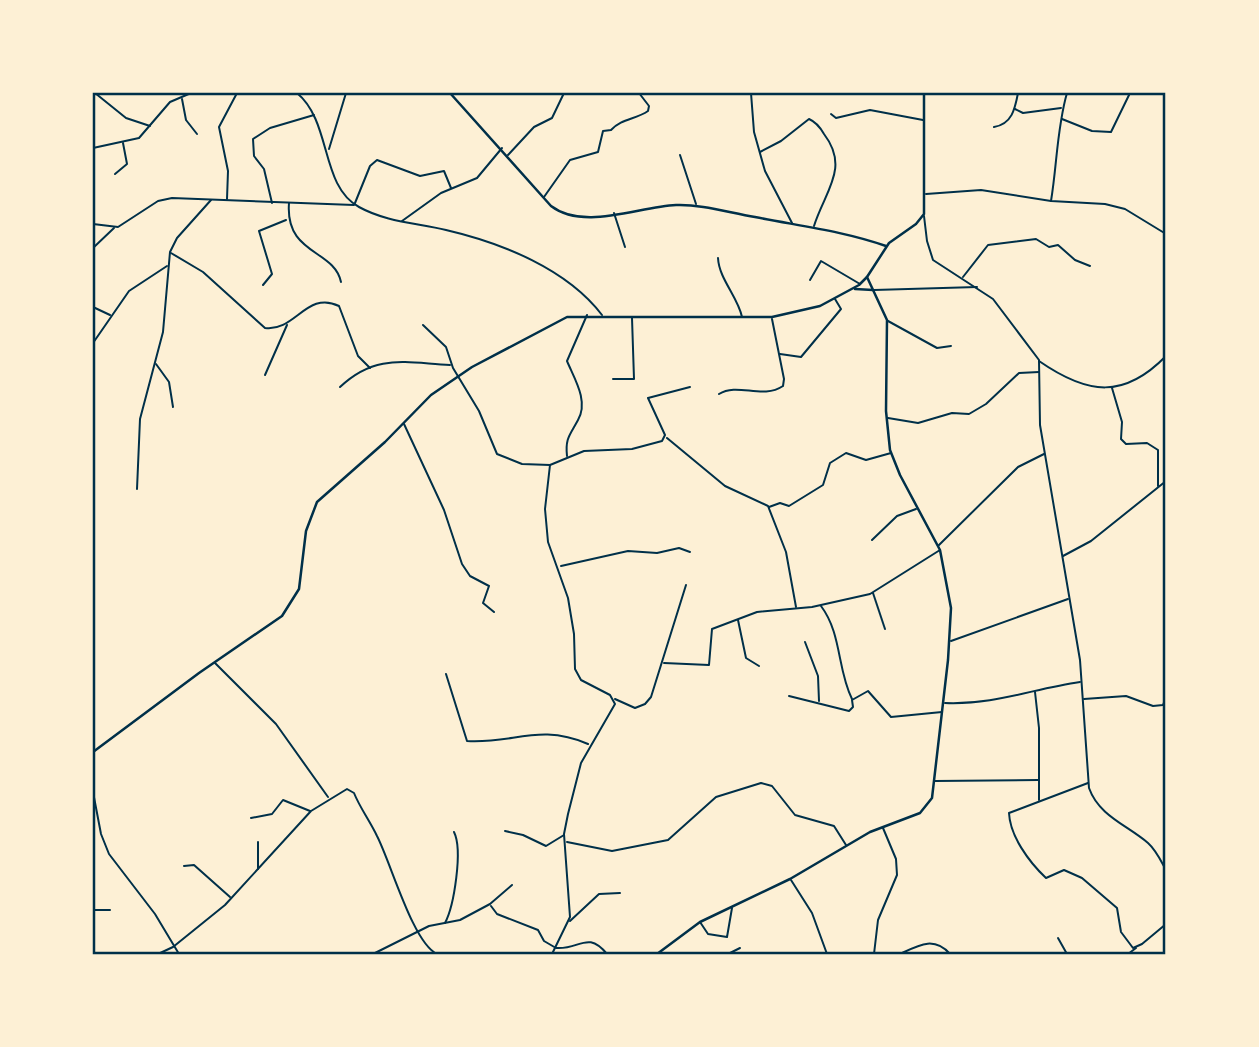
<svg xmlns="http://www.w3.org/2000/svg" width="1259" height="1047" font-family="'DejaVu Sans',sans-serif">
	<style>
		.lines { fill: none; stroke-linecap: round; stroke-linejoin: round }
		.minor { stroke: #003049; stroke-width: 2 }
		.tertiary { stroke: #003049; stroke-width: 2 }
		.secondary { stroke: #003049; stroke-width: 2.5 }
		.neatline { fill: none; stroke: #003049; stroke-width: 2.5 }
	</style>
	<rect width="100%" height="100%" fill="#fdf0d5"/>
	<g class="lines">
		<g class="minor">
			<polyline points="95,93 126,118 150,126"/>
			<polyline points="751,93 754,132 765,171 792,223"/>
			<polyline points="182,99 186,120 197,134"/>
			<polyline points="1015,109 1023,113 1061,108"/>
			<polyline points="831,114 836,118 870,110 923,120"/>
			<polyline points="1062,119 1092,131 1111,132 1130,93"/>
			<path d="M994,127C1012,124 1015,109 1018,93"/>
			<polyline points="93,148 139,138 170,102 191,93"/>
			<path d="M760,152L781,141L809,119C816,122 820,127 824,134C850,168 825,191 814,226"/>
			<polyline points="508,155 534,127 552,118 564,93"/>
			<polyline points="680,155 696,204"/>
			<polyline points="115,174 127,164 123,143"/>
			<path d="M544,197L570,160L598,152L603,131L611,130C622,118 635,120 648,111L649,106L639,93"/>
			<polyline points="227,199 228,171 219,127 237,93"/>
			<path d="M1051,201C1057,165 1057,127 1067,93"/>
			<polyline points="272,203 264,169 254,156 253,139 270,128 314,115"/>
			<path d="M289,203C285,255 334,249 341,282"/>
			<polyline points="355,203 370,166 377,160 420,176 444,171 451,188"/>
			<polyline points="614,213 625,247"/>
			<polyline points="402,221 441,193 477,178 502,148"/>
			<polyline points="93,248 114,228"/>
			<path d="M171,253L203,272L265,328C295,332 307,290 339,306L358,356L370,368"/>
			<path d="M718,258C719,279 738,297 742,317"/>
			<polyline points="963,277 988,245 1036,239 1049,247 1058,245 1075,260 1090,266"/>
			<polyline points="810,280 821,261 860,284"/>
			<polyline points="263,285 272,274 259,231 286,220"/>
			<polyline points="93,307 110,315"/>
			<polyline points="888,321 937,348 951,346"/>
			<polyline points="423,325 446,347 453,368 479,411 497,454 522,464 550,465 584,451 632,449 662,441 665,435 648,398 690,387"/>
			<polyline points="93,343 129,291 167,266"/>
			<polyline points="780,354 801,357 841,309 835,299"/>
			<polyline points="156,364 169,382 173,407"/>
			<polyline points="265,375 287,325"/>
			<polyline points="613,379 634,379 632,318"/>
			<path d="M340,387C376,353 406,363 450,365"/>
			<polyline points="1112,388 1122,422 1121,439 1126,444 1147,443 1158,450 1158,486"/>
			<path d="M719,394C738,382 762,400 783,386L784,379L772,319"/>
			<polyline points="888,418 918,423 952,413 969,414 986,404 1019,373 1039,372"/>
			<polyline points="404,424 444,510 462,564 470,576 489,586 483,603 494,612"/>
			<polyline points="667,438 725,486 768,506 786,552 796,607"/>
			<path d="M567,456C565,438 570,435 578,420C589,401 574,378 567,361L587,315"/>
			<polyline points="550,465 545,509 548,542 568,598 574,634 575,669 581,680 610,695 615,704 581,763 568,814 564,834 570,917 552,954"/>
			<polyline points="137,489 140,419 163,332 170,252 177,238 211,200"/>
			<polyline points="769,507 780,503 789,506 823,485 830,463 846,453 866,460 891,453"/>
			<polyline points="872,540 897,516 916,509"/>
			<polyline points="939,545 1018,467 1044,454"/>
			<polyline points="1063,556 1091,541 1166,481"/>
			<polyline points="561,566 628,551 657,553 679,548 690,552"/>
			<polyline points="873,593 885,629"/>
			<path d="M821,606C842,634 837,669 852,699"/>
			<polyline points="738,620 746,658 759,666"/>
			<polyline points="951,641 1068,599"/>
			<polyline points="805,642 818,676 819,701"/>
			<polyline points="215,663 276,724 328,797"/>
			<polyline points="664,663 709,665 712,629 757,612 812,607 870,594 940,550"/>
			<path d="M446,674L467,741C514,744 539,723 588,744"/>
			<polyline points="1035,692 1039,728 1039,800"/>
			<polyline points="789,696 849,711 853,707 852,700 868,691 891,717 942,712"/>
			<polyline points="615,699 635,708 645,704 651,697 686,585"/>
			<polyline points="1084,699 1126,696 1153,706 1163,705 1166,697"/>
			<path d="M945,703C994,705 1032,689 1080,682"/>
			<polyline points="935,781 1038,780"/>
			<path d="M1088,783L1009,813C1010,836 1029,862 1046,878L1064,870L1082,878L1117,908L1121,932L1133,948L1142,944L1166,924"/>
			<polyline points="251,818 272,814 283,800 310,811"/>
			<polyline points="505,831 523,835 546,846 564,835"/>
			<polyline points="567,842 612,851 668,840 716,797 761,783 772,786 795,815 834,826 846,845"/>
			<polyline points="184,866 194,865 230,897"/>
			<polyline points="258,869 258,842"/>
			<polyline points="791,880 812,913 827,954"/>
			<path d="M491,906L497,914L538,930L544,941L556,948C580,950 587,930 607,954"/>
			<polyline points="93,910 110,910"/>
			<polyline points="570,921 599,894 620,893"/>
			<polyline points="700,922 708,934 727,937 732,908"/>
			<path d="M445,923C454,906 463,850 454,832"/>
			<polyline points="1058,938 1067,954"/>
			<path d="M158,954L173,947L225,905L311,811L347,789L354,793C360,808 370,821 377,836C391,863 413,943 437,954"/>
			<polyline points="373,954 429,926 460,920 490,904 512,885"/>
			<polyline points="728,954 740,948"/>
			<polyline points="874,954 878,920 897,875 896,859 883,828"/>
			<path d="M900,954C919,945 934,936 950,954"/>
			<polyline points="1128,954 1136,948"/>
		</g>
		<g class="tertiary">
			<path d="M297,93C332,122 320,186 359,207C386,222 417,223 446,230C502,243 567,269 602,315"/>
			<polyline points="329,149 346,93"/>
			<polyline points="926,194 981,190 1051,201 1105,204 1125,209 1166,234"/>
			<path d="M924,216L927,241L933,260L993,299L1039,360L1040,425L1080,660L1089,788C1099,816 1127,825 1148,843C1156,850 1161,861 1166,870"/>
			<polyline points="93,224 118,227 158,201 172,198 354,205"/>
			<polyline points="874,290 977,287"/>
			<path d="M1039,361C1088,395 1124,399 1166,356"/>
			<polyline points="93,792 101,834 109,854 155,914 179,954"/>
		</g>
		<g class="secondary">
			<path d="M450,93L551,206C584,231 637,207 676,205C702,204 730,213 755,217C800,226 843,231 886,246"/>
			<polyline points="855,289 873,290"/>
			<polyline points="93,752 199,673 282,616 299,589 306,531 317,502 385,442 431,395 472,367 567,317 772,317 820,306 859,285 867,277"/>
			<polyline points="657,954 700,922 790,879 870,832 920,813 932,798 948,660 951,608 940,550 900,475 890,450 886,411 887,320 867,277 889,243 916,224 924,214 924,93"/>
		</g>
	</g>
	<rect width="1259" height="1047" fill="none" stroke="#fdf0d5" stroke-width="189"/>
	<rect x="94" y="94" width="1070" height="859" class="neatline"/>
</svg>
